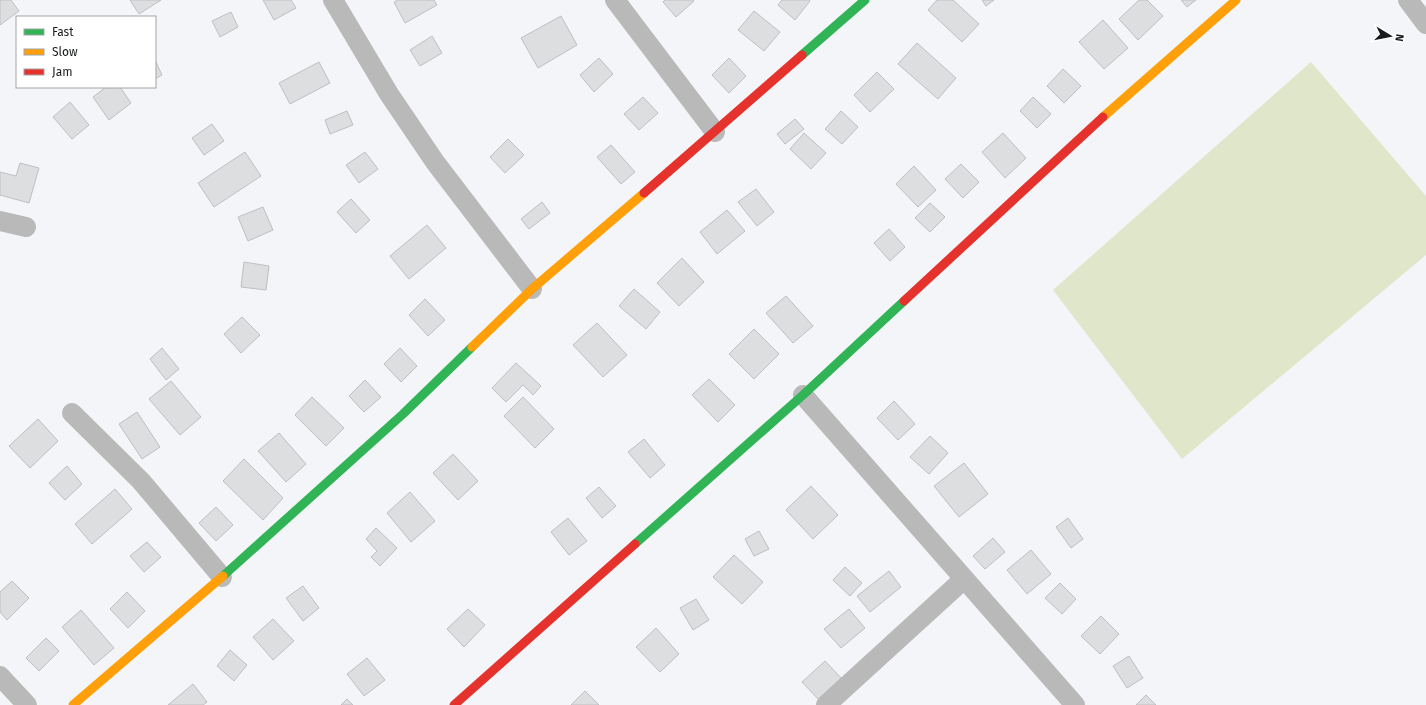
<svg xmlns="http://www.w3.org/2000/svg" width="1426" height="705" font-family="'Fira Sans',sans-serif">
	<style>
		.green { fill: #dfe6ca }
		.building { fill: #dddee0; stroke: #bebfc1 }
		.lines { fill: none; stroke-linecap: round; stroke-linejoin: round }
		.street { stroke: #b9b9b9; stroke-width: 20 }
		.fast { stroke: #30b455; stroke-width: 9 }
		.slow { stroke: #ff9f0a; stroke-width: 9 }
		.jam { stroke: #e5322d; stroke-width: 9 }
	</style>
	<rect width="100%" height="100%" fill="#f3f5f8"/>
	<polygon class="green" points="1311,62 1426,196 1426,255 1182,459 1053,290"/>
	<g class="building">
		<polygon points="0,0 11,0 19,11 0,25"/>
		<polygon points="130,0 161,0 139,14"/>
		<polygon points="263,0 291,0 296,8 274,20"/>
		<polygon points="398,0 434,0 437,5 405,23 394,2"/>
		<polygon points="665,0 693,0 694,1 676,17 663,2"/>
		<polygon points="782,0 809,0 810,1 795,20 778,5"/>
		<polygon points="937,0 953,0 979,24 962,42 928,10"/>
		<polygon points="982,0 994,0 986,6"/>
		<polygon points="1139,0 1147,0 1163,16 1138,40 1119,19"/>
		<polygon points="1181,0 1196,0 1187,7"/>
		<polygon points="754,11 780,32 764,51 738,30"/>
		<polygon points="231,12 238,27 220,37 212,21"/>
		<polygon points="561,16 577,45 538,68 521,38"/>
		<polygon points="1103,20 1128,48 1104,69 1079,42"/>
		<polygon points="432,36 442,53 420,66 410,50"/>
		<polygon points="917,43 956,78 938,99 898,64"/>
		<polygon points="599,58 613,74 594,92 580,75"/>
		<polygon points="729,58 746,76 729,93 712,75"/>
		<polygon points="155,60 162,75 155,79"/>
		<polygon points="319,62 330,83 290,104 279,83"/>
		<polygon points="1063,69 1081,86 1064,103 1047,86"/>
		<polygon points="877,72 894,89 870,112 854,95"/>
		<polygon points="106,87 120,87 131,103 109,120 93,97"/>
		<polygon points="643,97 658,113 639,130 624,114"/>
		<polygon points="1033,97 1051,114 1037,128 1020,111"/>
		<polygon points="70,102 89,125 72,139 53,117"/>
		<polygon points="347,111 353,125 330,134 325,120"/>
		<polygon points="841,111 858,127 842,144 825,129"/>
		<polygon points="795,119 804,129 785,144 777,134"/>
		<polygon points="212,124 224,141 204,155 192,138"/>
		<polygon points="804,133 826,153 811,169 790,149"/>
		<polygon points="1003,133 1026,158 1005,178 982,152"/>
		<polygon points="508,139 524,155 505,173 490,157"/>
		<polygon points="611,145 635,172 621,184 597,157"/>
		<polygon points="245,152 261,176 214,207 198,183"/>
		<polygon points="365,152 378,169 359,183 346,165"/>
		<polygon points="20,163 39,168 29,203 0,195 0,172 16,176"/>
		<polygon points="961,164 979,182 963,198 945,179"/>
		<polygon points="914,166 936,190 918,207 896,184"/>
		<polygon points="756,189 774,212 757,226 738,202"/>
		<polygon points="351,199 370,220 356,233 337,212"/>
		<polygon points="542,202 550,213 529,229 521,219"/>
		<polygon points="930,203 945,217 930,232 915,218"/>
		<polygon points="263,207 273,230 248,241 238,217"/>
		<polygon points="727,210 745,231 717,254 700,232"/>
		<polygon points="427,225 446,248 409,279 390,256"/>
		<polygon points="889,229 905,247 890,261 874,243"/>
		<polygon points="682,258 704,282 679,306 657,283"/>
		<polygon points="244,262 269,266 266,290 241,287"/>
		<polygon points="634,289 660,312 646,329 619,306"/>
		<polygon points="786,296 813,326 793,343 766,313"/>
		<polygon points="425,299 445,320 428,336 409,315"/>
		<polygon points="242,317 260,335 241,353 224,334"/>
		<polygon points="597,323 627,355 603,377 573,345"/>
		<polygon points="754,329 779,354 754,379 729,354"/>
		<polygon points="162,348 179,369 166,380 150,359"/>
		<polygon points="400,348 417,366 401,382 384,364"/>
		<polygon points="516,363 541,386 533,395 523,385 506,402 492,388"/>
		<polygon points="709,379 735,405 718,422 692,395"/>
		<polygon points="365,380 381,397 364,412 349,396"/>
		<polygon points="171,381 201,417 180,435 149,399"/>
		<polygon points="312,397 344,428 326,446 295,415"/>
		<polygon points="523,397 554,429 535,448 504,416"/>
		<polygon points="894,401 915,424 898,440 877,418"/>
		<polygon points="137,412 160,447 142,459 119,424"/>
		<polygon points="38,419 58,441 30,468 9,446"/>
		<polygon points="279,433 306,464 286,482 258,451"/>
		<polygon points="930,436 948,453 929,474 910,457"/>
		<polygon points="644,439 665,465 650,478 628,452"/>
		<polygon points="453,454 478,481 458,500 433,473"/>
		<polygon points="244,459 283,498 263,520 223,481"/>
		<polygon points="964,463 988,494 959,517 934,486"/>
		<polygon points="67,466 82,484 65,500 49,483"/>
		<polygon points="811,486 838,515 813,539 786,510"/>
		<polygon points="599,487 616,506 602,518 586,498"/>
		<polygon points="115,489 132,509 92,544 75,524"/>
		<polygon points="410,492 435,521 411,542 387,513"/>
		<polygon points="216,507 233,525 216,541 199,523"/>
		<polygon points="568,518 587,541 569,555 551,532"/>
		<polygon points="1068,518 1083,539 1071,548 1056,527"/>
		<polygon points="376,528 397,548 380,566 371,557 377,551 366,539"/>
		<polygon points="759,531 769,549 754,556 745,539"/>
		<polygon points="993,538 1005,552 985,569 973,556"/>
		<polygon points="147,542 161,557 144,572 130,556"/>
		<polygon points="1031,550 1051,574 1027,594 1007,570"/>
		<polygon points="734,555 763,582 742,604 713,577"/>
		<polygon points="845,567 862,583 850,596 833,580"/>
		<polygon points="889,571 901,587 870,612 857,596"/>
		<polygon points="12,581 29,598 7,620 0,612 0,592"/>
		<polygon points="1060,583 1076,599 1062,614 1045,598"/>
		<polygon points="303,586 319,608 303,621 286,598"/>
		<polygon points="127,592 145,611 128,628 110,609"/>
		<polygon points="696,599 709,620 693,630 680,608"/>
		<polygon points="468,609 485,625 464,647 447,629"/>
		<polygon points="849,609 865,628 841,648 824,629"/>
		<polygon points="81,610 114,648 94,665 62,627"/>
		<polygon points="1101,616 1119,634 1100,654 1081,636"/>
		<polygon points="273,619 294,641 273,660 253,637"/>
		<polygon points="656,628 679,654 660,672 636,647"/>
		<polygon points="46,638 59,651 39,671 26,658"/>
		<polygon points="230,650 247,665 234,681 217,666"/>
		<polygon points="1129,656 1143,678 1127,688 1113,666"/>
		<polygon points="367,658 385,680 364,696 347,674"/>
		<polygon points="825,661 842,679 819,700 802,682"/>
		<polygon points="193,684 207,702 203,705 168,705"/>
		<polygon points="585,691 599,705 571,705"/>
		<polygon points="1146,695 1156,705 1136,705"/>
		<polygon points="347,699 353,705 341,705"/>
	</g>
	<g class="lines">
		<g class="street">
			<polyline points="333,0 389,94 435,162 532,289"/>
			<polyline points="615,0 715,132"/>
			<polyline points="1408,0 1426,24"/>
			<polyline points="0,221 26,227"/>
			<polyline points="803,395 1075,705"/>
			<polyline points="72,413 141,481 222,577"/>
			<polyline points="0,676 27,705"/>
			<polyline points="826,705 964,579"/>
		</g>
		<g class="fast">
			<polyline points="802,55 865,0"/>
			<polyline points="635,544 803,395 904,301"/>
			<polyline points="223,576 403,414 472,347"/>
		</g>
		<g class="slow">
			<polyline points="1103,117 1236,0"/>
			<polyline points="472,347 532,289 644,193"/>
			<polyline points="73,705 223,576"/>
		</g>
		<g class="jam">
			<polyline points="644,193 802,55"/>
			<polyline points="904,301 1103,117"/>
			<polyline points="454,705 635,544"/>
		</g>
	</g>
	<rect x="16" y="16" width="140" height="72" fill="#ffffff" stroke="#a3a3a4"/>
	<rect x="24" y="29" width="20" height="6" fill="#30b455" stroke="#a3a3a4"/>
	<text x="52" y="36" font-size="12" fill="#181a1b">Fast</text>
	<rect x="24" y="49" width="20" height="6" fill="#ff9f0a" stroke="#a3a3a4"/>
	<text x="52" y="56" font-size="12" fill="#181a1b">Slow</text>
	<rect x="24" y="69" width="20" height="6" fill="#e5322d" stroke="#a3a3a4"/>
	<text x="52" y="76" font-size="12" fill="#181a1b">Jam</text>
	<g transform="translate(1390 36) rotate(100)" stroke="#ffffff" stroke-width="3" paint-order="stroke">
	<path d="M0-3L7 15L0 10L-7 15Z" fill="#181a1b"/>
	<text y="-6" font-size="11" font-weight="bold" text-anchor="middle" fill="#181a1b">N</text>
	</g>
</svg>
